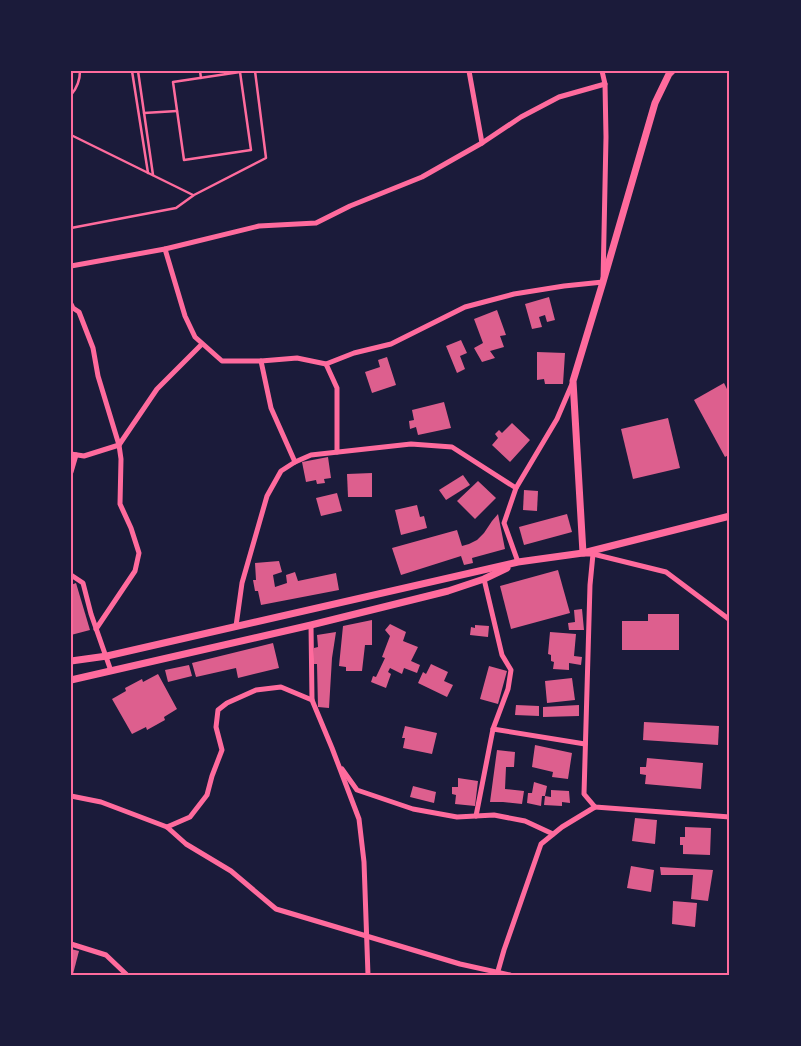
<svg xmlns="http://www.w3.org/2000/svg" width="801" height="1046" font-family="Manrope,sans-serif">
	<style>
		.building { fill: #dd5f8e }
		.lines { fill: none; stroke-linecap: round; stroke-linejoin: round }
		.path { stroke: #ff6b9d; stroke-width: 2.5 }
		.minor { stroke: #ff6b9d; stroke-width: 5 }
		.tertiary { stroke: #ff6b9d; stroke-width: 7 }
		.neatline { fill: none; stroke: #ff6b9d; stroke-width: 2 }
	</style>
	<rect width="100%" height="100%" fill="#1b1b3a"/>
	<g class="building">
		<polygon points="549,297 555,320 547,322 545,315 539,317 542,327 532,329 525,304"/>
		<polygon points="497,310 506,335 500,336 504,347 490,351 495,358 482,362 474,348 483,343 474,319"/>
		<polygon points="461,340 467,353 460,356 465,369 457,373 446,346"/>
		<polygon points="537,352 565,353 563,384 545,384 544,379 537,380"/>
		<polygon points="387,357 396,385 372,393 365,372 380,367 378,360"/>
		<polygon points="724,383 730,395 730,454 725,457 694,400"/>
		<polygon points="444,402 451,428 418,435 416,427 410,429 409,421 414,420 412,410"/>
		<polygon points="668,418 680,468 633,479 621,429"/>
		<polygon points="512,423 530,440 510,462 492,445 498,438 495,434 499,430 502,433"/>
		<polygon points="328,457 331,478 324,479 325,483 317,484 316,480 306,482 302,462"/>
		<polygon points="372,473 372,497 348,497 347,474"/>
		<polygon points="463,475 470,485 446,500 439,490"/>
		<polygon points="478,481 496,498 475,519 457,501"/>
		<polygon points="524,490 538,491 537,511 523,510"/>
		<polygon points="337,493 342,511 321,516 316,498"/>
		<polygon points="417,505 420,517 424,516 427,528 401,535 395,510"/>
		<polygon points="498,514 505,549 472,558 473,563 464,565 461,556 401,575 392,548 457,530 462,546 469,544 477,540 484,533 492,521"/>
		<polygon points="567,514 572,532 524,545 519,527"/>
		<polygon points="279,561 282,572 273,575 275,587 287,583 286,575 295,572 298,581 336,573 339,590 261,605 258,591 255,591 253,580 256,580 255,563"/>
		<polygon points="558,570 570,613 511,629 500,586"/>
		<polygon points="76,583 90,630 71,635 71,585"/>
		<polygon points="582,609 584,630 569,630 568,623 575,622 574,610"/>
		<polygon points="648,614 679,614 679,650 622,650 622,621 648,621"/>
		<polygon points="372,620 372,645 365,645 362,671 346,671 346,667 339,666 343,626"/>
		<polygon points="390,624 406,632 403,641 418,647 411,661 420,665 417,673 404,668 402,674 390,668 388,672 391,674 386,688 371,682 373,676 376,677 385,658 382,657 390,636 385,630"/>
		<polygon points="475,625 489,626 488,637 470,635 471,627 475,628"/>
		<polygon points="336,632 332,658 329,708 318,707 317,664 313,664 314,648 318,647 317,635"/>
		<polygon points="550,632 576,634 574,656 582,657 581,665 569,663 569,670 553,669 554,662 551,661 551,655 548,654"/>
		<polygon points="273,643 279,668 238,678 236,668 196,677 192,663"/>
		<polygon points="431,664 448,672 444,681 453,685 447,697 418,683 423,672 426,674"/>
		<polygon points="189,665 192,676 168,682 165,670"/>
		<polygon points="489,666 507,671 498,704 480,699"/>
		<polygon points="158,674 177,709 164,717 165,720 147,730 146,727 132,734 112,699 126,691 125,688 142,679 143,682"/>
		<polygon points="572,678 575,700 547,703 545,681"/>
		<polygon points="516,705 539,706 539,716 515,715"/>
		<polygon points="579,705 579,716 543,717 543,707"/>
		<polygon points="644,722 719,726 718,745 643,740"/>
		<polygon points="405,726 437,733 432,754 403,748 405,738 402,738"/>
		<polygon points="535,745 572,753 568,779 552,777 553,772 532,767"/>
		<polygon points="497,750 515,752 514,767 506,767 505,789 524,791 522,804 503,802 490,802"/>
		<polygon points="647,758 703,763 701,789 645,784 646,775 640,774 640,767 646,767"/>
		<polygon points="458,778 478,781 475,806 455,804 456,795 452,794 452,787 458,787"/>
		<polygon points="534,782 547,786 545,796 542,796 541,806 527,803 528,793 532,793"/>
		<polygon points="413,786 436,792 434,803 410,797"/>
		<polygon points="551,790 569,791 570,803 562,802 562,806 544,805 545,796 551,797"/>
		<polygon points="635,818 657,820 655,844 632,841"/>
		<polygon points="685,827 711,828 710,855 683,854 683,845 680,845 680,837 685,837"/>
		<polygon points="631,866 654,870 651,892 627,888"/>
		<polygon points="660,867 713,870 708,901 691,899 693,875 661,875"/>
		<polygon points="673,901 697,903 695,927 672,924"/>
		<polygon points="71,949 79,951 73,974 71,973"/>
	</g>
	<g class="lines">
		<g class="path">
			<polyline points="132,71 148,173"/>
			<polyline points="138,71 153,175"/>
			<polyline points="200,71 201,78"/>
			<polygon points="240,72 251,150 184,160 173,82"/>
			<path d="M71,95C77,88 80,80 80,71"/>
			<polyline points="144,113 177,111"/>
			<polyline points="71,135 193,195"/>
			<polyline points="71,228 176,208 194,195 266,158 255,71"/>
		</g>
		<g class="minor">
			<polyline points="469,71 482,143"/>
			<polyline points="165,249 185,316 195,337 222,361 261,361 297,358 326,364 354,353 391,344 465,307 514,294 564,286 603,282 606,137 605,84 602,71"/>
			<polyline points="71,266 165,249 259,226 316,223 350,206 422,177 482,143 521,117 559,97 605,84"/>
			<polyline points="71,304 73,308 79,312 93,348 98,376 119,445 121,459 120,504 131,528 139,553 135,571 96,629"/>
			<polyline points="261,361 271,408 295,462"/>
			<polyline points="326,364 337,388 337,452"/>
			<polyline points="71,454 84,456 119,445 157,389 202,344"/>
			<polyline points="71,472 76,455"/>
			<polyline points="585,554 593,554 590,585 584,794 595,807 730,817"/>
			<polyline points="593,554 666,572 730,620"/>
			<polyline points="518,562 504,523 516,488 557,419 572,384"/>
			<polyline points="71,575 83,583 91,614 111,671"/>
			<polyline points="311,625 312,700 332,748 359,819 364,862 368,975"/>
			<polyline points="236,626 242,583 267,496 281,471 295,462 311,455 411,444 452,447 516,488"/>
			<polyline points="493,729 585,744"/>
			<polyline points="342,769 357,790 413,809 457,817 494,815 525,821 553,834"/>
			<polyline points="71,796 101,802 167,827 186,844 231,871 276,909 460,964 510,975"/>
			<polyline points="476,816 493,729 508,689 511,670 502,655 484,579"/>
			<polyline points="167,827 190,817 207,795 212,776 222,750 216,727 218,710 227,703 256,690 281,687 312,700"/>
			<polyline points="71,944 106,955 127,975"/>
			<polyline points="498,971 504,950 541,844 562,827 595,807"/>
		</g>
		<g class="tertiary">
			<polyline points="583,553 573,381 603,282 655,103 669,74 672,71"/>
			<polyline points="71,661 107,656 518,562 583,553 730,516"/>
			<polyline points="71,680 311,625 448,591 484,579 507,568"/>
		</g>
	</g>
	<rect width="801" height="1046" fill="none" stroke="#1b1b3a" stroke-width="145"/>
	<rect x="72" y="72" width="656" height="902" class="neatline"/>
</svg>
